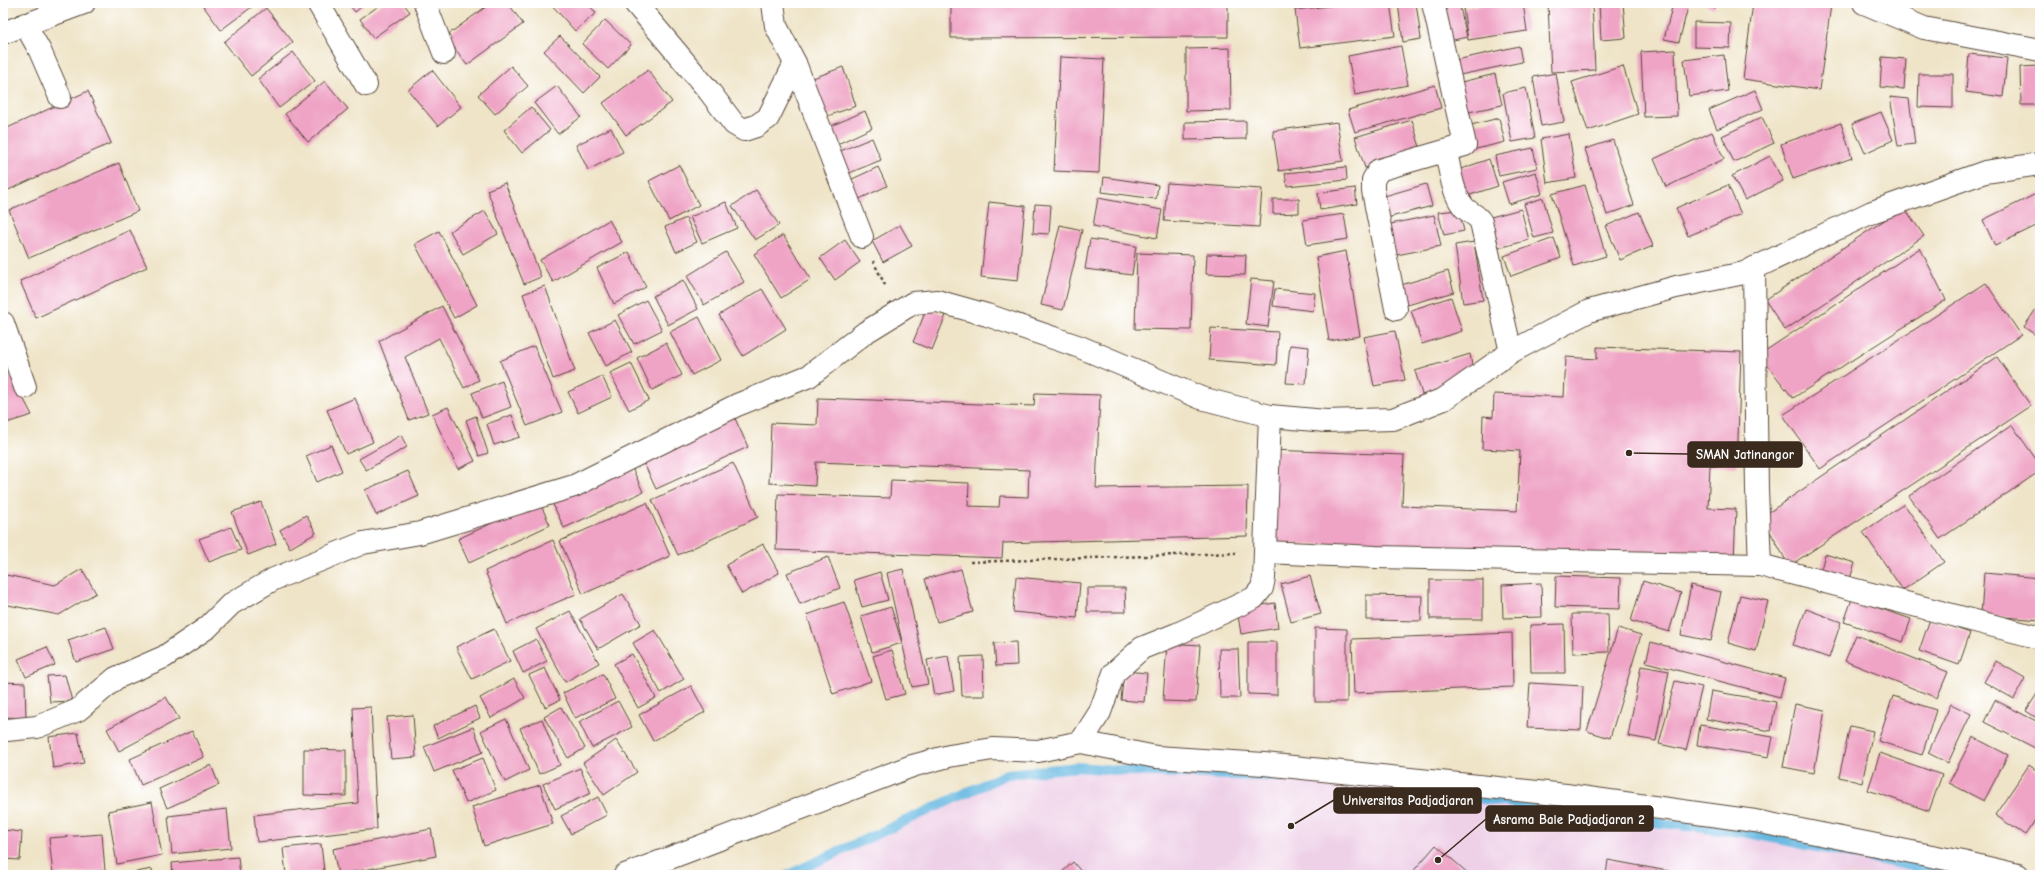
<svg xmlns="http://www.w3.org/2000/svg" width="2043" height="878" font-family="'Comic Neue',sans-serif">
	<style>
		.built { fill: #eed0e7 }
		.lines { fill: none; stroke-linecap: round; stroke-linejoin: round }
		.stream { stroke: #66b8e1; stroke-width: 10 }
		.building { fill: #efa3c5 }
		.minor-casing { stroke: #564638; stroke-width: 24 }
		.highway-casing { stroke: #564638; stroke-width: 24 }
		.path { stroke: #564638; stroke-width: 2.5; stroke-dasharray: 3 3; stroke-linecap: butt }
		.minor { stroke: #fff; stroke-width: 22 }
		.highway { stroke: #fff; stroke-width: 22 }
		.leader { fill: none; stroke: #3b2a1e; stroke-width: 1.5 }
		.callout-dot { fill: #3b2a1e; stroke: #fff; stroke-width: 1.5 }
		.callout { fill: #3b2a1e; stroke: #3b2a1e; stroke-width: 1.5 }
		.callout-label { font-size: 13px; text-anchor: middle; font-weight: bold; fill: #fff }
	</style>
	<rect width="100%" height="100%" fill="#fff"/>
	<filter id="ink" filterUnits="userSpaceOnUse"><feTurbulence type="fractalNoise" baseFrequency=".025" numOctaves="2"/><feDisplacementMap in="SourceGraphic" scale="8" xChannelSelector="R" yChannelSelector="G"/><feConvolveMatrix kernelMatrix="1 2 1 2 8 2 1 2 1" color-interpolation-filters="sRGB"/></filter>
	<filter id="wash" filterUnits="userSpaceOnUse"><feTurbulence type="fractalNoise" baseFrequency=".012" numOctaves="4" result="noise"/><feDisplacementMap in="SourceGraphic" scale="16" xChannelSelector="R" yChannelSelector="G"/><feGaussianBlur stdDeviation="0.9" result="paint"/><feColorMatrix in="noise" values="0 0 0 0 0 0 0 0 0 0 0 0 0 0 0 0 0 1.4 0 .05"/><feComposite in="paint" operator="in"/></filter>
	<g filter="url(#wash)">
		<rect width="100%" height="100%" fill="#efe4c8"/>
		<polygon class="built" points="1078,767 1129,771 1342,779 1627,819 1748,833 1957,875 788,875 1007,774"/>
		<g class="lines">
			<g class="stream">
				<polyline points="1419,790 1627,819 1748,833 1957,875"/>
				<polyline points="788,875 1007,774 1078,767 1129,771 1285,777"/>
			</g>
		</g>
		<g id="blocks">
			<g class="building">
				<polygon points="201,3 257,3 221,30"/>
				<polygon points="348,3 366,3 355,12"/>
				<polygon points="383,3 403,3 410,12 373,38 360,19"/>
				<polygon points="491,3 508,3 523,24 467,65 446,36"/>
				<polygon points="550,3 587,3 596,13 575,31"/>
				<polygon points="951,3 1228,3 1228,37 951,38"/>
				<polygon points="1354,3 1390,3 1395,36 1300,48 1295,10"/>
				<polygon points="1398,3 1416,3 1421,39 1403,42"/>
				<polygon points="1440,3 1459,3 1467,37 1449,41"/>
				<polygon points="1496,3 1523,3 1527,31 1468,40 1463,8"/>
				<polygon points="1548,3 1592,3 1595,70 1551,72"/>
				<polygon points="1599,3 1623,3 1626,38 1601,40"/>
				<polygon points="1673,3 1689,3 1679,42 1664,39"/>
				<polygon points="1700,3 1716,3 1714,8"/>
				<polygon points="1753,3 1813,3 1831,5 1819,90 1743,79"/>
				<polygon points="266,8 293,42 251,76 224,42"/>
				<polygon points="605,20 631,45 608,69 582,44"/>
				<polygon points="1694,22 1731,23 1730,48 1694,47"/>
				<polygon points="560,36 600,77 584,93 544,51"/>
				<polygon points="1401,46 1408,85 1355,95 1348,56"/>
				<polygon points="1519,46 1522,62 1455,76 1452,61"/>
				<polygon points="1230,48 1231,110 1186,111 1186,49"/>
				<polygon points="1675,50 1677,116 1644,117 1641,52"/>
				<polygon points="293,52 315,81 279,108 258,79"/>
				<polygon points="1969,54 2007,58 2003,97 1966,92"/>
				<polygon points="1724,55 1728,91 1689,96 1684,60"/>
				<polygon points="1060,57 1104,59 1099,173 1054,171"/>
				<polygon points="1882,57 1906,59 1904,89 1880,87"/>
				<polygon points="511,66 528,86 495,114 478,95"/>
				<polygon points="1623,66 1638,114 1588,131 1572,82"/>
				<polygon points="2040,66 2040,105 2021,105 2020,67"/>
				<polygon points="843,67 856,106 819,119 805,81"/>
				<polygon points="432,70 461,107 438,126 408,90"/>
				<polygon points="648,70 672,102 626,135 603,103"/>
				<polygon points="1556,73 1564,122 1541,126 1533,77"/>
				<polygon points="1495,74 1502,105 1464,113 1457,83"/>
				<polygon points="1919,74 1953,74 1953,108 1918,107"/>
				<polygon points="325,81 348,109 308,142 285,114"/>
				<polygon points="1435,85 1441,108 1355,132 1348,110"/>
				<polygon points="557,86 581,117 558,134 534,103"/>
				<polygon points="1526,88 1535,138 1512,142 1503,93"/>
				<polygon points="1755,90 1763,109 1717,129 1709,110"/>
				<polygon points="88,91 111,143 4,192 3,130"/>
				<polygon points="1890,97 1909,99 1915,144 1898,146"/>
				<polygon points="531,107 550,130 522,153 504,130"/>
				<polygon points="865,111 872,128 829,148 822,130"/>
				<polygon points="1881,112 1893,140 1865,153 1852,124"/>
				<polygon points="1762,117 1774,143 1734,162 1722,136"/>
				<polygon points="1499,118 1505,142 1472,150 1467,126"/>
				<polygon points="1412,120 1421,151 1365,168 1355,137"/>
				<polygon points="1246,121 1246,139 1185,140 1185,122"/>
				<polygon points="1337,122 1343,161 1279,171 1273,131"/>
				<polygon points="1841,123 1852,158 1793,179 1781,144"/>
				<polygon points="611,128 623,152 588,170 576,145"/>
				<polygon points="1712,132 1724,159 1666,187 1654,159"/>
				<polygon points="1569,134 1576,178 1547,183 1541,139"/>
				<polygon points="872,138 881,160 842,176 833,154"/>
				<polygon points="1613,140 1634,205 1607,215 1585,149"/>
				<polygon points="1533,148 1537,168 1499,176 1495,156"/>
				<polygon points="1770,156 1783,181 1745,200 1732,176"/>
				<polygon points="1489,159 1498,186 1467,196 1458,170"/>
				<polygon points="119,163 138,211 29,258 9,210"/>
				<polygon points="679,165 699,205 669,221 649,181"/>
				<polygon points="878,167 887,186 857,200 848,181"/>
				<polygon points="1346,167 1347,180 1287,186 1285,173"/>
				<polygon points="1536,172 1542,194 1509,204 1502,182"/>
				<polygon points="1104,177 1158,185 1156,199 1102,192"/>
				<polygon points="505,183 541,277 524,284 487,190"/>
				<polygon points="1167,183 1262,189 1259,227 1164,221"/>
				<polygon points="1426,184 1432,206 1387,218 1381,197"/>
				<polygon points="1585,185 1606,256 1574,266 1552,194"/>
				<polygon points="1728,185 1741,214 1688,236 1676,208"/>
				<polygon points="1355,188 1357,204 1320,210 1318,193"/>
				<polygon points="756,190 779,225 755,240 732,206"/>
				<polygon points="2040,192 2040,224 1995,246 1983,220"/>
				<polygon points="1098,198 1162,210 1157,238 1093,226"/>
				<polygon points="1543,198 1553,233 1534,238 1524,204"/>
				<polygon points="1273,199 1299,199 1299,213 1273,214"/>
				<polygon points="726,202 737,228 702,243 690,217"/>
				<polygon points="989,202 1025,206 1018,281 981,277"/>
				<polygon points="1035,204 1051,205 1049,234 1033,233"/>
				<polygon points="1904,207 1924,236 1785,330 1765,300"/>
				<polygon points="1521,209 1529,240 1499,248 1491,217"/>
				<polygon points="1459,210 1464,231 1444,235 1438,212"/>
				<polygon points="485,211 498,234 463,254 450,231"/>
				<polygon points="1639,212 1653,246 1620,260 1606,226"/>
				<polygon points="1344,214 1348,239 1307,245 1303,220"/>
				<polygon points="1434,215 1441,246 1392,256 1386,225"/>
				<polygon points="686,218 697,242 676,252 665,227"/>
				<polygon points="609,220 622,242 553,282 540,260"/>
				<polygon points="900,225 912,246 883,262 872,241"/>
				<polygon points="1060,225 1082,230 1063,310 1041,305"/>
				<polygon points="130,230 147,267 36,318 20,281"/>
				<polygon points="439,231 477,305 454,318 415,244"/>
				<polygon points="783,235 811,279 781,298 754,254"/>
				<polygon points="1554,238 1561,258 1511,276 1504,256"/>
				<polygon points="1090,239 1136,246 1132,275 1085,269"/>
				<polygon points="845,240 860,262 835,280 820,258"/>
				<polygon points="1474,242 1483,300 1463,303 1455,245"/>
				<polygon points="1920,248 1946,300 1793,398 1759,355"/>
				<polygon points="1346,251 1360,336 1329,341 1316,257"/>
				<polygon points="629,252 646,287 614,304 597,268"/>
				<polygon points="726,252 744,282 704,305 687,276"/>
				<polygon points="1137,253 1193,255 1191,330 1135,329"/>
				<polygon points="1207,254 1246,255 1245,275 1206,274"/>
				<polygon points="1448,271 1454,292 1407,305 1401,285"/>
				<polygon points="1251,279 1274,281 1268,327 1246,324"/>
				<polygon points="683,280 698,309 668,325 653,296"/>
				<polygon points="1986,283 2021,335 1820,469 1783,415"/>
				<polygon points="545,286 575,371 553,379 523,294"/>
				<polygon points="762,289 786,329 743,356 719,315"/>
				<polygon points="1275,289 1315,293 1313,311 1273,306"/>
				<polygon points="1451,297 1462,331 1422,344 1411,310"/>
				<polygon points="646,300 662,330 634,344 618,315"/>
				<polygon points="2040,303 2040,338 2024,327"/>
				<polygon points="442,306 479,380 464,388 439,338 405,357 428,413 409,420 379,341"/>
				<polygon points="927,308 946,315 932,350 913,342"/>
				<polygon points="699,317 721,360 692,375 670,332"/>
				<polygon points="615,320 632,352 606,366 589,333"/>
				<polygon points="1211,328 1278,332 1276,365 1209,360"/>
				<polygon points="1395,331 1405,380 1374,386 1364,337"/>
				<polygon points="666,343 682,375 652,390 637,358"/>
				<polygon points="1290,345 1309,347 1306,384 1286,383"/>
				<polygon points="534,346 562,412 527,426 500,361"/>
				<polygon points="1597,347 1741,352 1737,467 1710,466 1708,508 1736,509 1734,561 1274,543 1269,450 1404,455 1402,506 1517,511 1520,451 1482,449 1483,416 1493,417 1494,394 1564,397 1566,357 1597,359"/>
				<polygon points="1470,354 1473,371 1424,401 1415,371"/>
				<polygon points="1997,357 2031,406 1789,566 1762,517"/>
				<polygon points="3,359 32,415 3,424"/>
				<polygon points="631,363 649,400 629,410 610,373"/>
				<polygon points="602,376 612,397 578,413 568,392"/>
				<polygon points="502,381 511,407 482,418 472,393"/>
				<polygon points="1035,393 1100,395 1096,488 1248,486 1247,536 1003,543 1002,558 776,550 778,494 890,498 891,480 969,483 968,506 999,507 1000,496 1028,497 1029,470 816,462 815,486 769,483 771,423 817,425 818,398 1034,406"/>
				<polygon points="355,398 373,442 346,454 327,410"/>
				<polygon points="448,407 475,461 458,469 432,414"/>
				<polygon points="733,414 748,447 656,489 641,457"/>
				<polygon points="512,415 520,437 494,445 487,424"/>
				<polygon points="476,416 488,453 479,456 466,420"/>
				<polygon points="2012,425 2040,465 2040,471 1940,539 1909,496"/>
				<polygon points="401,435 407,447 366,470 359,459"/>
				<polygon points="331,445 342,471 317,482 306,456"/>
				<polygon points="733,463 758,517 678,555 652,500"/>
				<polygon points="631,465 643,492 564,528 551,500"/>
				<polygon points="408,471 419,496 376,515 365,490"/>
				<polygon points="539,501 550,525 469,563 458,539"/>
				<polygon points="261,502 276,544 248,555 232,512"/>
				<polygon points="647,503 670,556 583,594 560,541"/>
				<polygon points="1904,504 1944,562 1903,590 1863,532"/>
				<polygon points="306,515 316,533 290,548 280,530"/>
				<polygon points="231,527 241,550 209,562 199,539"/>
				<polygon points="553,540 576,594 507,624 485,571"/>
				<polygon points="763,544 779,573 742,594 726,565"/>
				<polygon points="1825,554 1855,563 1848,585 1819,577"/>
				<polygon points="828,557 840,588 800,604 787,573"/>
				<polygon points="82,569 96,593 59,615 3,604 6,575 55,585"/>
				<polygon points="903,569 928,684 912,687 887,573"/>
				<polygon points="961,569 973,612 937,622 925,579"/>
				<polygon points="880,572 888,600 862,607 854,580"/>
				<polygon points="1984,573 2040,578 2040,620 1981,615"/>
				<polygon points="1310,576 1321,614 1291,622 1281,584"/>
				<polygon points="1556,576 1621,578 1620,609 1555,607"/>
				<polygon points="1016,577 1080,583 1077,618 1013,612"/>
				<rect x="1430" y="580" width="53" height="39"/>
				<polygon points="1643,581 1681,593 1669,632 1631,621"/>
				<polygon points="1541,583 1542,617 1503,618 1502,585"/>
				<polygon points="1691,585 1721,592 1711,641 1681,635"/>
				<polygon points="1087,588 1125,588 1126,612 1087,612"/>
				<polygon points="623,594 641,624 598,649 580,619"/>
				<polygon points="1366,595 1422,596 1421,621 1366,620"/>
				<polygon points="1740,595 1768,601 1756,651 1728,643"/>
				<polygon points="1852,599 1911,619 1903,642 1844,622"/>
				<polygon points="844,602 871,681 833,694 807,615"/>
				<polygon points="1275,603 1278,628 1241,634 1237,609"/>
				<polygon points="891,607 902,643 872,652 861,616"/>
				<polygon points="1806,609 1841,622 1829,658 1793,645"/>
				<polygon points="570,611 599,663 565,682 536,629"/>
				<polygon points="1572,614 1608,614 1609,652 1573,653"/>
				<polygon points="1930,619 1970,633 1959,665 1919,651"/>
				<polygon points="1564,624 1565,673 1531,673 1530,625"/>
				<polygon points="106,627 114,649 76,662 68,640"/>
				<polygon points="1315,628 1347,629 1347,702 1315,702"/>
				<polygon points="1618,628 1641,635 1610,738 1587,731"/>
				<polygon points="494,629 510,661 472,679 456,647"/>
				<polygon points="655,630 684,679 661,693 633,643"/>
				<polygon points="1512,633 1513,687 1354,693 1352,639"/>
				<polygon points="1856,635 1948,672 1937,698 1845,661"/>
				<polygon points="536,639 547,661 523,673 513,651"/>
				<polygon points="1016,642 1017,665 996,666 994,643"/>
				<polygon points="1248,642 1277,642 1277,695 1248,694"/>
				<polygon points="1651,642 1785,678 1780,697 1646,662"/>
				<polygon points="1167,643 1200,645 1196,702 1163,701"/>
				<polygon points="47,647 55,665 26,677 18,659"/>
				<polygon points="1219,649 1238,649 1240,698 1220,698"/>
				<polygon points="892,650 905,694 886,699 873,656"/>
				<polygon points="632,654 656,698 638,708 614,664"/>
				<polygon points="948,656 954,691 934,695 927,660"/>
				<polygon points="983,656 984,696 962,696 960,657"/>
				<polygon points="1996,661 2025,678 2014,699 1984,682"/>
				<polygon points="1641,666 1669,671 1656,741 1628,736"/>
				<polygon points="545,668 560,700 545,707 529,675"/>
				<polygon points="1124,671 1147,673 1144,702 1121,700"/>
				<polygon points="603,674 615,699 575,718 563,693"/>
				<polygon points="65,675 72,701 50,702 47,676"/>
				<polygon points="514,679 525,698 491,718 480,698"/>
				<polygon points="1675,681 1702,687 1686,750 1659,744"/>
				<polygon points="3,682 25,683 26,718 3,717"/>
				<polygon points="1530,683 1583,686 1581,730 1527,728"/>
				<polygon points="691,686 705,712 653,741 639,715"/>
				<polygon points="2040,689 2040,720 2026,711"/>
				<polygon points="1711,691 1776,702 1771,731 1706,719"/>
				<polygon points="1893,696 1936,710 1922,755 1878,741"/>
				<polygon points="166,697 179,719 119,751 107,729"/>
				<polygon points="1995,700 2040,723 2039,750 1984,722"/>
				<polygon points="618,701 632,727 592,748 579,722"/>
				<polygon points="1795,704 1825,710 1814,773 1783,767"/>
				<polygon points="1951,704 1971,714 1948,763 1928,753"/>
				<polygon points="475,706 480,718 438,738 433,726"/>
				<polygon points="371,707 377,829 257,842 254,815 358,803 353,708"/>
				<polygon points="561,707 585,748 568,758 544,717"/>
				<polygon points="413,715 416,757 391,759 387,717"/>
				<polygon points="506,719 529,770 505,782 481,731"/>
				<polygon points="542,719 560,765 539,774 520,728"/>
				<polygon points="1700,725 1773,737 1769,757 1697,745"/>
				<polygon points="1850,726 1873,731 1862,783 1839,777"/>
				<polygon points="473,727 483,752 434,772 424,747"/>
				<polygon points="192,731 204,757 141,785 130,759"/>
				<polygon points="78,733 84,763 53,768 49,737"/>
				<polygon points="1973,737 2008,755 1984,801 1949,783"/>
				<polygon points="616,740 637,772 604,795 583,763"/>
				<polygon points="304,749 346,750 346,796 304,795"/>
				<polygon points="1880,753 1942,775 1929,811 1868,790"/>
				<polygon points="483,758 496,790 466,803 452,770"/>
				<polygon points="211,765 219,785 167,808 159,789"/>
				<polygon points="2029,765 2040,773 2040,813 2025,835 1995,815"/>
				<polygon points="580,768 591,793 555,809 543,784"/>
				<polygon points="540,785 553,824 484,846 472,807"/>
				<polygon points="598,797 607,815 571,834 561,816"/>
				<polygon points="152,802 162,855 117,864 108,811"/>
				<polygon points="227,809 231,848 172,854 168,816"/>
				<polygon points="431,829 436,856 338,875 333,849"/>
				<polygon points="3,830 22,832 20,860 3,859"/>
				<polygon points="102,834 105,871 53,875 49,838"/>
				<polygon points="321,844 324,871 286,875 283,848"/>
				<polygon points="1436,845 1470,875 1410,875"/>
				<polygon points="238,857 240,875 173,875 172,863"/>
				<polygon points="1608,860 1684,874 1684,875 1606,875"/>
				<polygon points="1073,862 1084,875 1059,875"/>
				<polygon points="152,869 153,875 126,875 126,874"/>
			</g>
		</g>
	</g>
	<g filter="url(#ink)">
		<use href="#blocks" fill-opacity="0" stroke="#564638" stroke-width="1"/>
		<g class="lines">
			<defs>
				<g id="minor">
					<polyline points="318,3 366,85"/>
					<polyline points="425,3 444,53"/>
					<polyline points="635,3 709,91 734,124 744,130 756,126 768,118 795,63"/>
					<polyline points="773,3 776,26 795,63 862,237"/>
					<polyline points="25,24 40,51 60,97"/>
					<polyline points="3,33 84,3"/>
					<path d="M1446,152C1450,169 1452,192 1463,206C1468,213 1477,214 1481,222L1511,352"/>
					<polyline points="1754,268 1757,489 1760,565"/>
					<polyline points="1396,309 1373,191 1373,180 1379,170 1465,145 1433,3"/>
					<polyline points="3,323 25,387"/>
					<polyline points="1265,552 1376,557 1760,565 2040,638"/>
					<polyline points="7,730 37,727 78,710 116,678 164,657 208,627 231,604 274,579 363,543 420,533 574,486 737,405 809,376 866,332 913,303 937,301 987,315 1080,347 1201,398 1270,416 1326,421 1393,419 1444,399 1511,352 1589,311 1676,287 1744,273 1872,212 1985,172 2040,164"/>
					<polyline points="1081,742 1100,712 1114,673 1142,648 1177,634 1254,598 1262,588 1264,578 1270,416"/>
					<polyline points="625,875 912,766 949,756 993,749 1038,751 1081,742 1156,757 1264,764 1566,795 1755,821 1962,862 2018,875"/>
				</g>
				<polyline id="highway" points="1864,3 1924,28 2040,50"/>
			</defs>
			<use href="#minor" class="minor-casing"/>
			<use href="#highway" class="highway-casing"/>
			<g class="path">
				<polyline points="873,261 886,287"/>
				<polyline points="970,562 1236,553"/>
			</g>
			<use href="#minor" class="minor"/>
			<use href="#highway" class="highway"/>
		</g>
	</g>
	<path class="leader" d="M1629 453L1688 454M1291 826L1334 800M1438 860L1486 819"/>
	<g class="callout-dot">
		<circle cx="1629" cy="453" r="4"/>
		<circle cx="1291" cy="826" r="4"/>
		<circle cx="1438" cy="860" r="4"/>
	</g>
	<g class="callout">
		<rect x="1688" y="442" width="114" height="25" rx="4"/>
		<rect x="1334" y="788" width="147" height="25" rx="4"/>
		<rect x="1486" y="806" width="167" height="25" rx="4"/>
	</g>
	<g class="callout-label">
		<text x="1745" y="459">SMAN Jatinangor</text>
		<text x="1408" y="805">Universitas Padjadjaran</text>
		<text x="1569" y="824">Asrama Bale Padjadjaran 2</text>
	</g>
	<rect width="2043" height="878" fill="none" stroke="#fff" stroke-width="16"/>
</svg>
